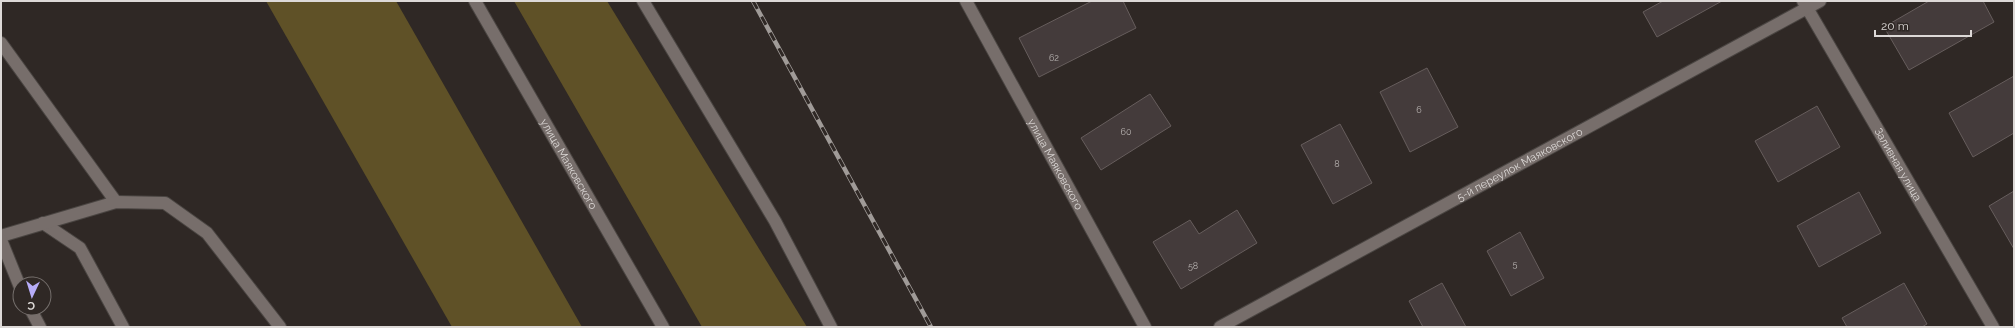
<svg xmlns="http://www.w3.org/2000/svg" width="2015" height="328" font-family="Raleway,sans-serif">
	<style>
		.green { fill: #5f5127 }
		.building { fill: #443b3b; stroke: #665d5c }
		.lines { fill: none; stroke-linecap: round; stroke-linejoin: round }
		.lane-casing { stroke: #4a4542; stroke-width: 14 }
		.street-casing { stroke: #4a4542; stroke-width: 14 }
		.secondary-casing { stroke: #4a4542; stroke-width: 14 }
		.lane { stroke: #776e6b; stroke-width: 12 }
		.street { stroke: #776e6b; stroke-width: 12 }
		.secondary { stroke: #776e6b; stroke-width: 12 }
		.rail-casing { stroke: #a09b98; stroke-width: 4.5 }
		.rail { stroke: #2f2825; stroke-width: 3; stroke-dasharray: 9; stroke-linecap: butt }
		.labels { text-anchor: middle; stroke-width: 4; stroke-linejoin: round; paint-order: stroke }
		.number-label { font-size: 9px; fill: #b7b2b0 }
		.street-label { font-size: 11px; fill: #ddd9d7; stroke: #2f2825 }
	</style>
	<rect width="100%" height="100%" fill="#2f2825"/>
	<g class="green">
		<polygon points="266,1 396,1 582,327 452,327"/>
		<polygon points="514,1 607,1 807,327 702,327"/>
	</g>
	<g class="building">
		<polygon points="1092,1 1123,1 1136,28 1039,77 1019,38"/>
		<polygon points="1663,1 1722,1 1657,37 1643,12"/>
		<polygon points="1929,1 1983,1 1994,22 1909,70 1884,27"/>
		<polygon points="1427,68 1458,127 1410,152 1380,92"/>
		<polygon points="2014,76 2014,133 1973,157 1949,113"/>
		<polygon points="1150,94 1171,126 1101,170 1081,138"/>
		<polygon points="1817,106 1840,147 1778,182 1755,141"/>
		<polygon points="1340,124 1372,183 1333,204 1301,145"/>
		<polygon points="2014,191 2014,249 1989,206"/>
		<polygon points="1859,192 1881,233 1819,267 1797,226"/>
		<polygon points="1237,210 1257,243 1181,289 1153,242 1190,220 1199,234"/>
		<polygon points="1520,232 1544,278 1511,296 1487,251"/>
		<polygon points="1442,283 1466,327 1423,327 1409,301"/>
		<polygon points="1904,283 1927,324 1922,327 1847,327 1842,318"/>
	</g>
	<g class="lines">
		<defs>
			<g id="lane">
				<polyline points="1,43 116,202"/>
				<polyline points="43,223 80,248 123,327"/>
				<polyline points="1,236 116,202 165,203 207,233 280,327"/>
				<polyline points="1,240 20,287"/>
				<polyline points="30,308 40,327"/>
			</g>
			<g id="street">
				<path id="s1" d="M966,1L1145,327"/>
				<path id="s2" d="M1803,1L1993,327"/>
				<path id="s3" d="M1220,327L1820,1"/>
			</g>
			<g id="secondary">
				<path id="s4" d="M475,1L663,327"/>
				<polyline points="643,1 775,221 831,327"/>
			</g>
		</defs>
		<use href="#lane" class="lane-casing"/>
		<use href="#street" class="street-casing"/>
		<use href="#secondary" class="secondary-casing"/>
		<use href="#lane" class="lane"/>
		<use href="#street" class="street"/>
		<use href="#secondary" class="secondary"/>
		<defs>
			<polyline id="rail" points="753,1 931,327"/>
		</defs>
		<use href="#rail" class="rail-casing"/>
		<use href="#rail" class="rail"/>
	</g>
	<g class="labels">
		<g class="number-label">
			<text x="1054" y="61">62</text>
			<text x="1419" y="113">6</text>
			<text x="1126" y="135">60</text>
			<text x="1337" y="167">8</text>
			<text x="1515" y="267">5</text>
			<text x="1193" y="269">58</text>
		</g>
		<g class="street-label">
			<text dy="4" stroke="none"><textPath href="#s4" startOffset="188">улица Маяковского</textPath></text>
			<text dy="4" stroke="none"><textPath href="#s1" startOffset="186">улица Маяковского</textPath></text>
			<text dy="4" stroke="none"><textPath href="#s3" startOffset="341">5-й переулок Маяковского</textPath></text>
			<text dy="4" stroke="none"><textPath href="#s2" startOffset="189">Заливная улица</textPath></text>
		</g>
	</g>
	<rect width="2015" height="328" fill="none" stroke="#ddd9d7" stroke-width="4"/>
	<g transform="translate(32 296) rotate(184)"><circle r="19" fill="#2f2825" stroke="#756f6c"/>
	<path d="M0-3L7 15L0 10L-7 15Z" fill="#b6acf8"/>
	<text y="-6" font-size="11" font-weight="bold" text-anchor="middle" fill="#ddd9d7">С</text>
	</g>
	<path d="M1875 30v6h96v-6" fill="none" stroke="#ddd9d7" stroke-width="2"/>
	<text x="1881" y="30" font-size="12" fill="#ddd9d7" stroke="#2f2825" stroke-width="3" paint-order="stroke">20 m</text>
</svg>
